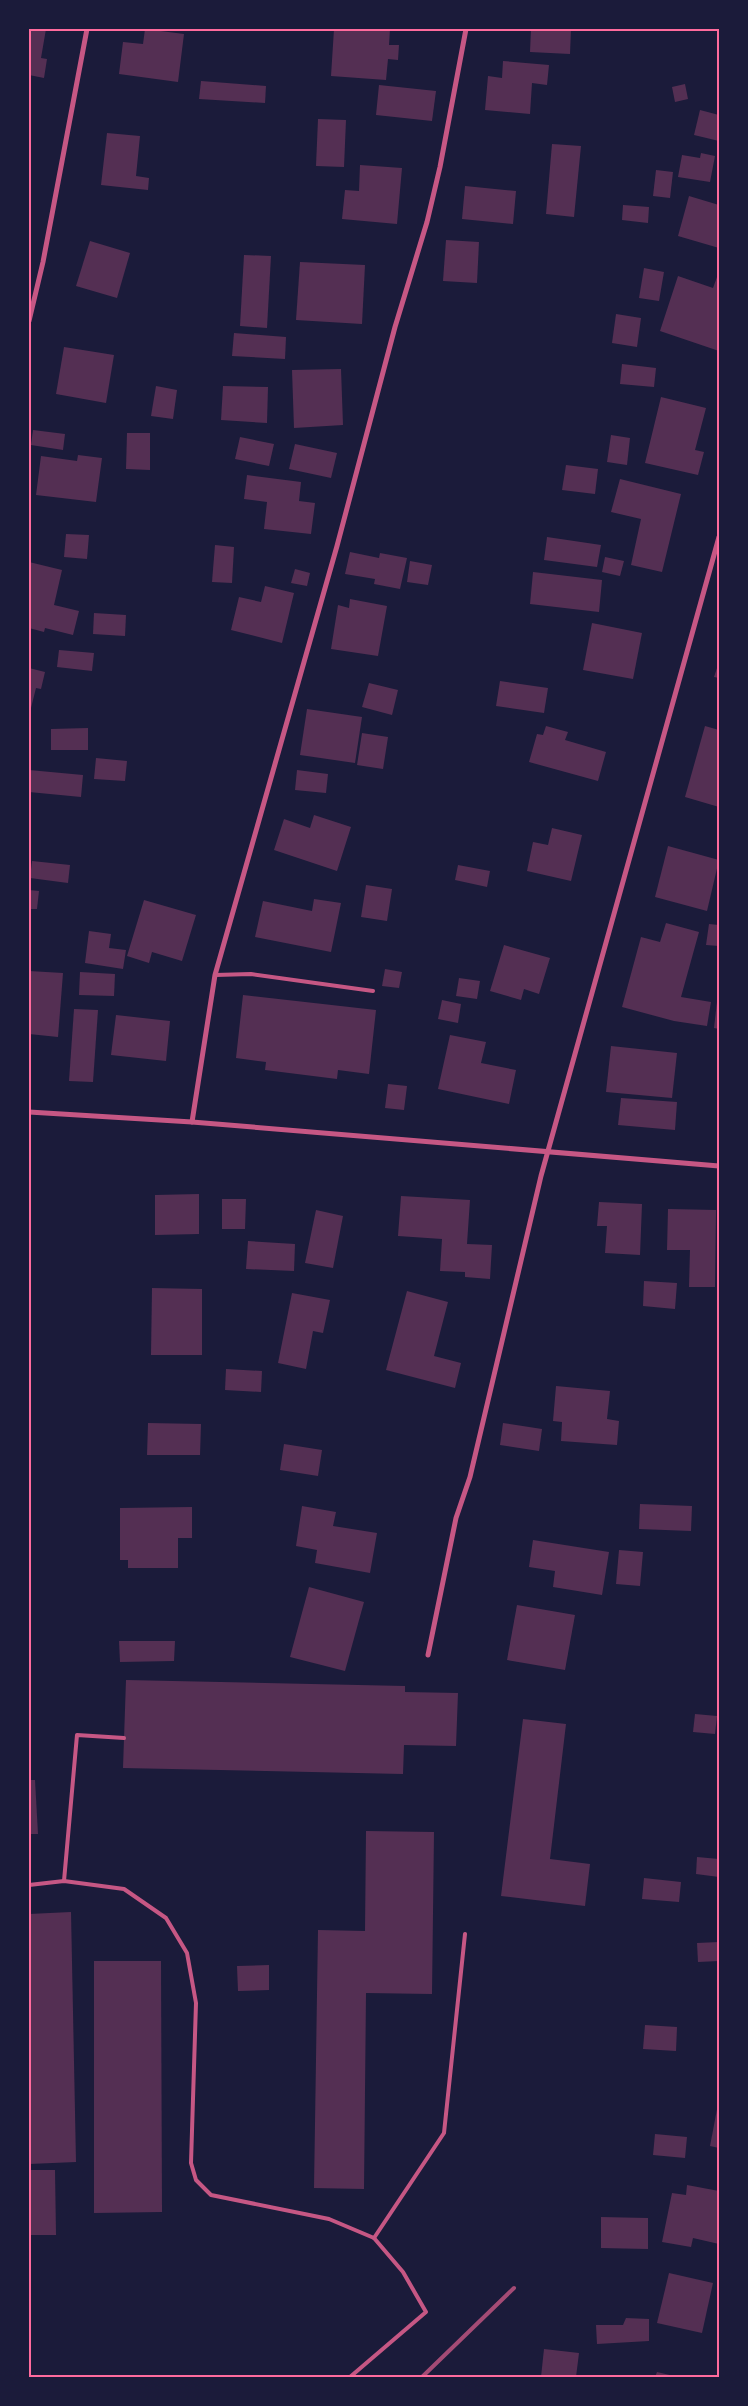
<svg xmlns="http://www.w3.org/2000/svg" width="748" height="2406" font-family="Arial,sans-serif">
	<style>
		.building { fill: #542f53 }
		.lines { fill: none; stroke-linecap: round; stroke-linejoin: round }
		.service { stroke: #c65784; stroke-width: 4 }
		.minor { stroke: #c65784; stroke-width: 5 }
		.rail { stroke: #a44b75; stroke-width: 4 }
		.neatline { fill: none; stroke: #ff6b9d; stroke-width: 2 }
	</style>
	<rect width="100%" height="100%" fill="#1b1b3a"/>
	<g class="building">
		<polygon points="29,29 46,29 41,58 47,59 44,78 29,75"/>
		<polygon points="145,29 184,34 178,82 119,74 123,42 143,44"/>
		<polygon points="334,29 390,29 389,45 399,45 398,60 388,59 386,80 331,76"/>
		<polygon points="531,29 571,29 570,54 530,52"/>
		<polygon points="503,61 549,65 547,85 532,83 530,114 485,110 488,76 502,78"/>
		<polygon points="201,81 266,86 265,103 199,99"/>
		<polygon points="685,84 688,99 675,102 672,87"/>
		<polygon points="379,85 436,91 432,121 376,115"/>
		<polygon points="700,110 719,115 719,141 694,135"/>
		<polygon points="318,119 346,120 344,167 316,166"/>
		<polygon points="107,133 140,136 136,176 149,178 148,190 101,185"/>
		<polygon points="552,144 581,146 574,217 546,214"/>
		<polygon points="701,153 715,156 710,182 678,177 682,155 700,158"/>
		<polygon points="360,165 402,168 397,224 342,219 345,190 359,191"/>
		<polygon points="656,170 673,172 670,198 653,196"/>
		<polygon points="465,186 516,191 513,224 462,219"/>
		<polygon points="689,196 719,205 719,248 678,236"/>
		<polygon points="623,205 649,207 648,223 622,220"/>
		<polygon points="446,240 479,242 477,283 443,281"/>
		<polygon points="90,241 130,253 117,298 76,286"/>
		<polygon points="244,255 271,256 267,328 240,326"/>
		<polygon points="300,262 365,265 362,324 296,320"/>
		<polygon points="644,268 664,272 659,301 639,298"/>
		<polygon points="678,276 713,288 717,277 719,278 719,351 660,331"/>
		<polygon points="616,314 641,318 637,347 612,343"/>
		<polygon points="234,333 286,337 285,359 232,356"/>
		<polygon points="64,347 114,355 106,403 56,394"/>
		<polygon points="622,364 656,368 654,387 620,384"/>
		<polygon points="341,369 343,425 294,428 292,370"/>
		<polygon points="156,386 177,390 173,419 151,416"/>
		<polygon points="223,386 268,387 267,423 221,420"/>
		<polygon points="661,397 706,408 695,450 704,452 698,475 645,463"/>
		<polygon points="33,430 65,434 63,450 31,445"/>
		<polygon points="127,433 150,433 150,470 126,469"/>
		<polygon points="611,435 630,438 627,465 607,462"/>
		<polygon points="240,437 274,444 269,466 235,459"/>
		<polygon points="295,444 337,453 331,478 289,469"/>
		<polygon points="78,455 102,458 96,502 36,495 41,456 77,461"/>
		<polygon points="566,465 598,469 595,494 562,490"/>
		<polygon points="247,475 301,482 299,501 315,503 311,534 264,529 267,502 244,499"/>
		<polygon points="620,479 681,494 662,572 631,565 641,519 611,512"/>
		<polygon points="66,534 89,535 87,559 64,557"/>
		<polygon points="547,537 601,545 597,567 544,560"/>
		<polygon points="215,545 234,547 232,583 212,582"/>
		<polygon points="350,552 379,558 380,553 407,558 400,589 374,584 375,579 345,574"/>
		<polygon points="605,557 624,561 620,576 602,572"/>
		<polygon points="410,561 432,565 428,585 407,582"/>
		<polygon points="29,562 62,570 54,605 79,611 73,635 45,628 44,632 29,628"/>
		<polygon points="295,569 310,573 307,586 291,583"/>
		<polygon points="533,572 602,580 599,612 530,604"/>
		<polygon points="265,586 294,593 282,643 231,630 239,597 261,602"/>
		<polygon points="350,599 387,606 378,656 331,649 338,605 349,608"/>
		<polygon points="94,613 126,615 125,636 93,634"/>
		<polygon points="592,623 642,633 633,679 583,670"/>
		<polygon points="59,650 94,653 92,671 57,667"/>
		<polygon points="719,662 719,678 714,677"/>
		<polygon points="29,668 45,672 41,689 36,688 29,716"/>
		<polygon points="500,681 548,688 544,713 496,706"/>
		<polygon points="369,683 398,690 392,715 362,707"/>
		<polygon points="307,709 362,717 355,763 300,755"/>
		<polygon points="546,726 568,732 565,740 606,752 598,781 529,762 537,734 543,735"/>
		<polygon points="705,726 719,730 719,807 685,797"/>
		<polygon points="88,728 88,750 51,750 51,729"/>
		<polygon points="362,733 388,737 383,769 357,765"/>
		<polygon points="96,758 127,761 125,781 94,779"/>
		<polygon points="29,770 83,775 81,797 29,792"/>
		<polygon points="297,770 328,774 326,793 295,790"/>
		<polygon points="314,815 351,827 337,871 274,850 284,819 310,828"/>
		<polygon points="552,828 582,835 571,881 527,871 533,842 548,845"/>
		<polygon points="668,846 719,860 707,911 655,897"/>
		<polygon points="32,861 70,865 68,883 30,878"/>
		<polygon points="458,865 490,871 487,887 455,880"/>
		<polygon points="366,885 392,889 387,921 361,917"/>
		<polygon points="29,890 39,891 37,909 29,909"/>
		<polygon points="314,899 341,903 331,952 255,937 263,901 312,911"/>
		<polygon points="144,900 196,915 182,961 152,952 149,963 127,956"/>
		<polygon points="666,923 699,932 681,997 711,1002 707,1026 674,1021 622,1007 641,937 660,942"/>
		<polygon points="709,924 719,925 719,946 706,945"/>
		<polygon points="89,931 111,934 109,948 126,950 123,969 85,963"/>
		<polygon points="504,945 550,958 539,994 524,989 521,1000 490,991"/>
		<polygon points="385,969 402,972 399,988 382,986"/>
		<polygon points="29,971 63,973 58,1037 29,1034"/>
		<polygon points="80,972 115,974 114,996 79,995"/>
		<polygon points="459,978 480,981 477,999 456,996"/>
		<polygon points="718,993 719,993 719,1029 714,1028"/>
		<polygon points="243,995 376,1010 369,1074 338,1070 337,1079 265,1070 266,1062 236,1058"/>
		<polygon points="442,1000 461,1004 458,1023 438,1019"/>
		<polygon points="74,1009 98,1010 93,1082 69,1081"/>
		<polygon points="116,1015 170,1021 166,1061 111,1055"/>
		<polygon points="450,1035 486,1042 481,1063 516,1070 509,1104 438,1089"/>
		<polygon points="611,1046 677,1053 672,1098 606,1092"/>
		<polygon points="388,1084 407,1086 404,1110 385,1108"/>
		<polygon points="621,1098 677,1102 675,1130 618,1125"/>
		<polygon points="199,1194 199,1234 155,1235 155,1195"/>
		<polygon points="401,1196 470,1200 467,1244 492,1245 490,1279 465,1277 465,1272 440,1271 442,1239 398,1236"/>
		<polygon points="222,1199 246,1199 245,1229 222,1229"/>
		<polygon points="599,1202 642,1204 640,1255 605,1253 607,1226 597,1226"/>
		<polygon points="668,1209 716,1210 715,1287 689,1287 690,1250 667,1250"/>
		<polygon points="316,1210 343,1216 333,1268 305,1263"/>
		<polygon points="248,1241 295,1244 294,1271 246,1269"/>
		<polygon points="644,1281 677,1283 675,1309 643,1306"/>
		<polygon points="152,1288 202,1289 202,1355 151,1355"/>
		<polygon points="407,1291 448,1302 434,1356 461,1363 455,1388 386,1370"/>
		<polygon points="292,1293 330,1300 323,1333 313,1331 306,1369 278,1363"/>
		<polygon points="226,1369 262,1371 261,1392 225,1390"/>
		<polygon points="556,1386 610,1391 607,1419 619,1421 617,1445 561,1441 562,1422 553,1421"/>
		<polygon points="148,1423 201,1424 200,1455 147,1455"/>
		<polygon points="503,1423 542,1429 539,1451 500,1445"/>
		<polygon points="284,1444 322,1450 318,1476 280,1470"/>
		<polygon points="640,1504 692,1506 691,1531 639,1529"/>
		<polygon points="302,1506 336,1512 333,1526 377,1533 370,1573 315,1563 317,1550 296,1546"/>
		<polygon points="192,1507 192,1538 178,1538 178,1568 128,1568 128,1560 120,1560 120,1508"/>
		<polygon points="533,1540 609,1552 602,1595 553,1587 555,1571 529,1567"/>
		<polygon points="619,1550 643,1552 640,1586 616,1584"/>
		<polygon points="309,1587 364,1602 345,1671 290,1657"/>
		<polygon points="517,1605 575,1615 565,1670 507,1660"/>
		<polygon points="119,1641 175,1641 174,1661 120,1662"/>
		<polygon points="126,1680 405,1686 405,1692 458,1693 456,1746 404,1745 403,1774 123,1768"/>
		<polygon points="695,1714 717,1716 715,1734 693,1732"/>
		<polygon points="523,1719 566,1724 550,1859 590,1864 585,1906 501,1896"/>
		<polygon points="29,1780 35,1780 38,1834 29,1834"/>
		<polygon points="366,1831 434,1832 432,1994 366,1993 364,2189 314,2188 318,1930 365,1931"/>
		<polygon points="697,1857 719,1859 719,1877 696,1874"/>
		<polygon points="644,1878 681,1882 679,1902 642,1899"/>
		<polygon points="71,1912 76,2162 29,2164 29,1914"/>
		<polygon points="719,1942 719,1961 698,1962 697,1943"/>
		<polygon points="94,1961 161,1961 162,2212 94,2213"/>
		<polygon points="269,1965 269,1990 238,1991 237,1966"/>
		<polygon points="645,2025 677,2027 676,2051 643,2049"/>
		<polygon points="718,2104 719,2104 719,2148 710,2146"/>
		<polygon points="655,2134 687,2137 685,2158 653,2155"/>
		<polygon points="29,2170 55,2170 56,2235 29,2235"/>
		<polygon points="687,2185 719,2191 719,2244 693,2238 691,2247 662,2242 672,2193 686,2195"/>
		<polygon points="601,2217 648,2218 648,2249 601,2248"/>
		<polygon points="669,2273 713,2283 702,2333 657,2323"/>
		<polygon points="626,2318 649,2319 649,2341 597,2344 596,2325 623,2325"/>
		<polygon points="544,2349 579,2353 576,2377 541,2377"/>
		<polygon points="657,2372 678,2377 655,2377"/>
	</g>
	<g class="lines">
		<g class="service">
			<polyline points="215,975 251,974 373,991"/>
			<polyline points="64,1881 77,1735 124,1738"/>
			<polyline points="29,1885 64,1881 124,1889 166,1918 187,1953 196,2003 191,2163 196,2180 211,2195 329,2219 374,2238 403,2272 426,2312 350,2377"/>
			<polyline points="374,2238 444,2133 465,1934"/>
		</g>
		<g class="minor">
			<polyline points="29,321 43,262 87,29"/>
			<polyline points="29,1112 192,1122 719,1166"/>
			<polyline points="192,1122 215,975 337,546 395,327 427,222 440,167 466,29"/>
			<polyline points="428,1655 456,1518 470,1477 541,1176 719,537"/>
		</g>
		<polyline class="rail" points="422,2377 514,2288"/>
	</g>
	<rect width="748" height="2406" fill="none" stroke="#1b1b3a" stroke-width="60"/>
	<rect x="30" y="30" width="688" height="2346" class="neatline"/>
</svg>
